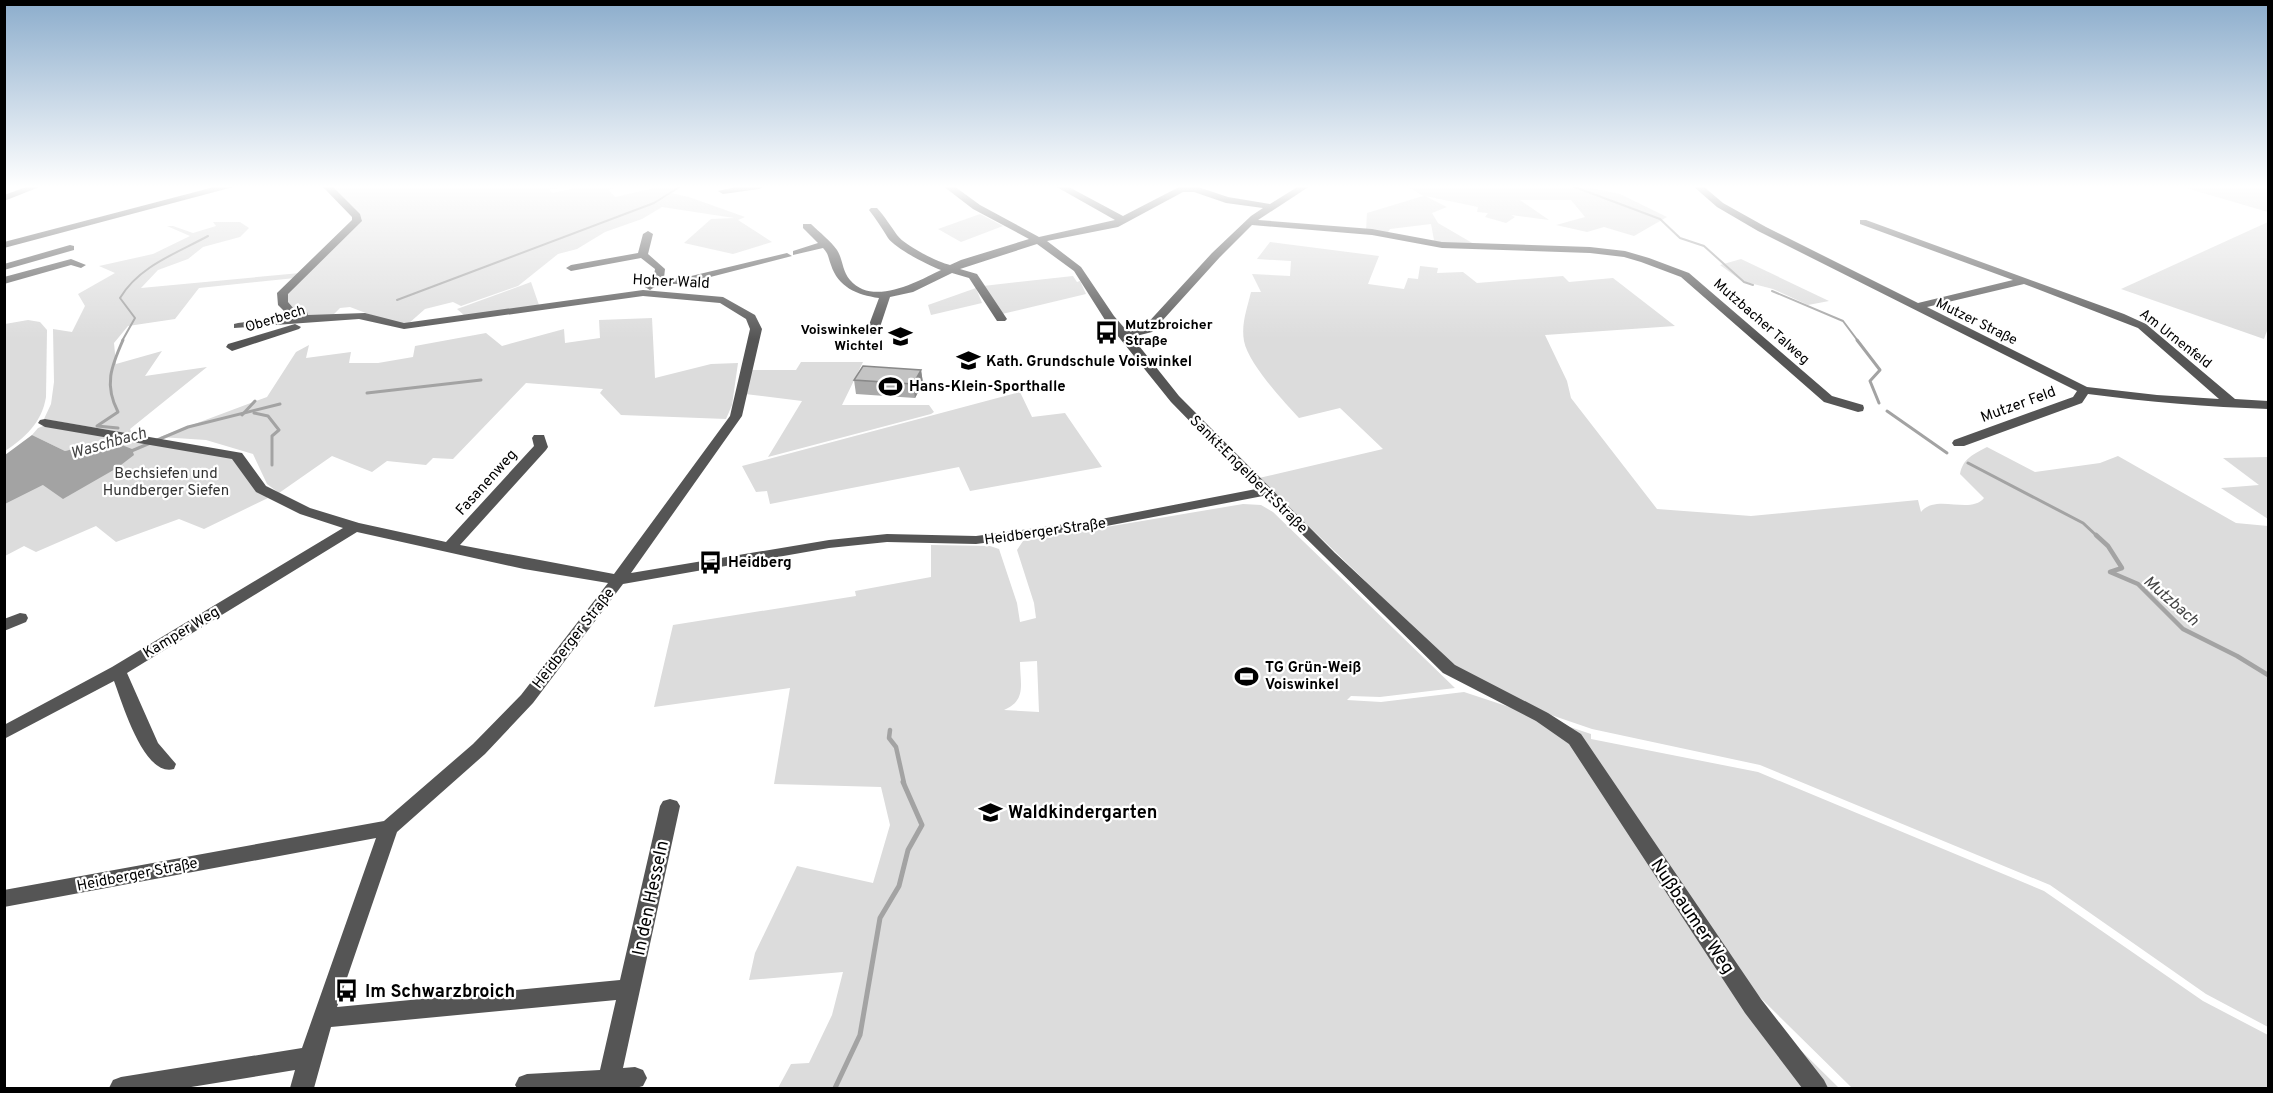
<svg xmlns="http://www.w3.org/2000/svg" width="2273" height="1093" font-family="Overpass,sans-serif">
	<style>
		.green { fill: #dcdcdc; fill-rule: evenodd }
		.water { fill: #a3a3a3 }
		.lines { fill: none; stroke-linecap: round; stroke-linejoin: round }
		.stream-far3 { stroke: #a3a3a3; stroke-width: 2 }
		.stream-far2 { stroke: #a3a3a3; stroke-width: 3 }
		.stream-far1 { stroke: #a3a3a3; stroke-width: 4.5 }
		.stream { stroke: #a3a3a3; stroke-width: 5 }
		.minor { fill: #555; fill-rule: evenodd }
		.wall { fill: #a9a9a9 }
		.shaded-wall { fill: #898989 }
		.building { fill: #c4c4c4; stroke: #898989; stroke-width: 1.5 }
		.labels { text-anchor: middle; stroke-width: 4.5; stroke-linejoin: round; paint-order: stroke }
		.far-street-label { font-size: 14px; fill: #000; stroke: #fff }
		.far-poi-label { font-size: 14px; font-weight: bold; fill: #000; stroke: #fff; text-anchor: start }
		.street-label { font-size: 15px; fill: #000; stroke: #fff }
		.poi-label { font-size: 15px; font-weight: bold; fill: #000; stroke: #fff; text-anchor: start }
		.park-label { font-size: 15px; fill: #333; stroke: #fff }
		.water-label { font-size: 16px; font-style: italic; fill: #444; stroke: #fff }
		.near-poi-label { font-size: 18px; font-weight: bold; fill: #000; stroke: #fff; text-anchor: start }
		.near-street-label { font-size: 18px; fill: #000; stroke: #fff }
	</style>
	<rect width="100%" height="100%" fill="#fff"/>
	<g class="green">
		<polygon points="332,186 566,186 549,190 553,193 585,186 615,186 615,188 609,190 615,197 664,186 681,186 670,193 689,197 745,217 738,220 772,242 733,254 684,243 711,219 734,218 662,207 642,219 605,232 577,249 558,254 518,286 461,306 453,302 425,309 408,324 395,324 350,307 340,308 333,315 306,316 286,303 286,295 362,219"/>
		<polygon points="1407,186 1600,186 1591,188 1620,194 1667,217 1634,236 1604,227 1587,232 1556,225 1585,217 1571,200 1520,200 1549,220 1511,215 1515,217 1506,223 1485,217 1488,213 1477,212 1478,207 1425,196 1447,207 1432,213 1438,223 1474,244 1429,242 1434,240 1431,224 1390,229 1388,232 1366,231 1367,213 1423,196"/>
		<polygon points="2179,186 2268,186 2268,212"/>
		<polygon points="980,214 1003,226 961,242 938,229"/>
		<polygon points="213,222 240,222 249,228 240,237 203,247 188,259 158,270 141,288 300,273 295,278 199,288 175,319 128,326 114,343 116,364 162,351 145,376 207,367 130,429 132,434 44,419 51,404 54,382 53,329 72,332 85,306 78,294 115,273 99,266 153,254 190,236 167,226 173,226 193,233 216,226"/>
		<polygon points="2268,222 2268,328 2264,339 2121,289"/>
		<path d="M1270,242L1379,256L1368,284L1404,289L1408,278L1418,279L1420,266L1438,268L1437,273L1463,272L1477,283L1563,276L1569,282L1613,278L1675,326L1545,335L1567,381L1571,398L1657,509L1751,516L1918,500L1921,512C1936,493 1970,515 1984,498L1960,474C1963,458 1974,454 1987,447L2035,472L2100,463L2118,456L2236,523L2268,526V1027L2206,994L2050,885L1760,765L1592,729L1478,690L1259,478L1383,449L1340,408L1299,418C1284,402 1248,363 1244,341C1241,324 1247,309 1251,292H1261L1252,274L1290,276L1291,261L1257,259Z"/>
		<polygon points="1741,259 1829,301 1808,305 1773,289 1742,281 1720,265"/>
		<polygon points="1073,276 1077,282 1080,281 1086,294 1002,314 983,286"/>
		<polygon points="531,282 539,305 465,316 457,309"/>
		<polygon points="976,288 982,303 931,315 928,305"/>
		<polygon points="652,318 655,378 711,364 738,363 732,405 726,419 621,415 600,393 603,389 526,383 453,459 433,458 426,465 387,461 372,472 332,456 279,493 267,484 253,454 206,440 160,437 267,397 296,352 309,345 306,358 351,352 349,363 378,363 413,357 415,346 486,333 502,346 564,329 565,343 600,338 599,320"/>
		<path d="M28,320L40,322L47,330L46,397C42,422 25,438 5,451V324Z"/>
		<polygon points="801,362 863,362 842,405 929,405 934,412 931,414 768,457 802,401 745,394 750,370 796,370"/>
		<polygon points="1020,392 1032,417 1065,413 1102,467 970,491 959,467 770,504 767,491 756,492 742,466"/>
		<polygon points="46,425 242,458 255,488 268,498 204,529 179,519 116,542 96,526 36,552 24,546 5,556 5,504 43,485 109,440 65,451 32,435 38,428"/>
		<polygon points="2268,457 2268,519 2221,488 2259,485 2223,458"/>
		<path d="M1243,504L1261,505L1273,512L1455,688L1380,697L1351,696L1347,700L1381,702L1464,692L1591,734V739L1758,772L2044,891L2203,1001L2268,1035V1088H1852L1723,961L1754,1004L1839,1088H778L791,1064L809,1063L832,1015L843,972L749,980L755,953L797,866L873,883L890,825L881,787L774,784L790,688L654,707L673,625L856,596L855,591L931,577V545L990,546L999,549L1017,603L1020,622L1036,618L1034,603L1017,550L1023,541ZM1037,661L1039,712L1004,710C1027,700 1020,684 1020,662Z"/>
	</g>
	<polygon class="water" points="32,435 65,451 109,440 132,449 134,455 117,468 63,499 43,485 5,504 5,455"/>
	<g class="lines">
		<g class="stream-far3">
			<polyline points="1572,186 1660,219 1680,238 1704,246 1744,282 1753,285"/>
			<polyline points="1772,291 1843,321 1858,341"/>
			<polyline points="397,300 654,203 681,186"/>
			<path d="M122,341L135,318L120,298C139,266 177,253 208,236"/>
		</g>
		<g class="stream-far2">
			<polyline points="1857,340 1880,370 1870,381 1879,403"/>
			<polyline points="367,393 481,380"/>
			<polyline points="1887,411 1947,453"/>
			<polyline points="254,413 268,416 279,430 272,436 272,465"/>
			<polyline points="242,415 255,401"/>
			<path d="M118,428L97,426L118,412C104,385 111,367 123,340"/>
			<polyline points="129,452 188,427 280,404"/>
			<polyline points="1968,463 2083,523 2098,537"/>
		</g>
		<g class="stream-far1">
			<polyline points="2096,535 2108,546 2122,568 2110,572 2138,584 2183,629 2237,656 2268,675"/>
			<polyline points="890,730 889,738 896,747 904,783"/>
		</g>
		<polyline class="stream" points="835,1088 860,1035 880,918 899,886 908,850 922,825 903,782"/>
		<g class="minor">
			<polygon points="29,186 42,186 4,201 4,195"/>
			<polygon points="218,186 237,186 4,248 4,242"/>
			<path d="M322,186H332L360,214L362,221L288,294V302L294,309L307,312L308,315L365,313L404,323L643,290L723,297L755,315L762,329L742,416L631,573L829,540L887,534L976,536L1096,520L1256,489L1171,402L1105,320L1074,271L1037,244L960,269L977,274L1007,319L1005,321H997L969,278L952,273L913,292L890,297L878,333L872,336L866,333L879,298C857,295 838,287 831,265C828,258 829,254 823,248L793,255V251L818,243L803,228V224H811C819,232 831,241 837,250C843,259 842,271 850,280C873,307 918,281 941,270C929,266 895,248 888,238C882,228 876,219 869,210L871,208H877C885,217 890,225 897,235C904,245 937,262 950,265L961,260L1029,239L973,209L943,186H954L980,205L1039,237L1115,220L1055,186H1067L1123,216L1181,186H1195L1228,197L1270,204L1299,186H1310L1258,220L1372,229L1442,242L1590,247L1625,251L1649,258L1689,273L1832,396L1863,405L1864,408L1863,411L1858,412L1824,402L1681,277L1641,262L1624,257L1590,253L1442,248L1372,235L1252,225L1220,257L1152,332L1132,337L1179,396L1335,553L1455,665L1548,713L1581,734L1761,999L1824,1080L1828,1088H1802L1745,1013L1569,744L1536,721L1443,673L1263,496L1096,528L976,544L887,542L829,548L623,584L533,703L485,754L397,832L337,1007L620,980L660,806L663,801L670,799L677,801L680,806L623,1068L635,1067L643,1070L647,1078L643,1086L636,1088H517L515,1085L519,1077L527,1074L600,1070L616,1000L331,1027L314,1088H290L295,1070L185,1088H109L113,1080L121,1077L302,1048L376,838L4,907V890L384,821L473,744L521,695L608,583L524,569L357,532L127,673L158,743L176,764L174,769C144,778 122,702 114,681L4,739V725L112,667L343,528L300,514L256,492L232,459L45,427L38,423L40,420L45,419L242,453L266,486L310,508L359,523L446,542L534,446L532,438L534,435H544L548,447L546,450L460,545L614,574L730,416L750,329L746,319L720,303L643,296L404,329L359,319L234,328V324L238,323L297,316L286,313L278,305L277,293L352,220V217ZM1183,192H1194L1226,203L1263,208L1251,216L1212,253L1144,327L1127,331L1114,316L1081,267L1047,241L1118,227Z"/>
			<polygon points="740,186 764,186 759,189 723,194 718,191"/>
			<path d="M1693,186H1703L1723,203L1766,227L1918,303L2013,280L1860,224V220H1866L2124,314L2146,324L2235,399L2268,401V409C2209,407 2148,402 2088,394L2082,403L1964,446H1954L1952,443L1954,440L2073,397L2077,391L1758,231L1717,207ZM2024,284L2138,328L2219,399L2157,395L2087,387L1927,307Z"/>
			<polygon points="648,231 653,234 648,254 665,269 664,278 683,278 787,253 792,256 683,284 659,284 650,290 645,287 654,276 655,269 641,258 571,271 566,268 571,265 638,253 643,234"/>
			<polygon points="70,245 74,246 74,250 4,270 4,264"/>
			<polygon points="71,259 86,265 81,268 71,265 4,284 4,277"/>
			<polygon points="295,324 301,327 299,329 232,351 226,347 228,344"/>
			<polygon points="20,613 26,614 28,618 26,622 4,631 4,619"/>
		</g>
	</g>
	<polygon class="wall" points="921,370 923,383 915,398 856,394 854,380"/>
	<polygon class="shaded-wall" points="921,370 923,383 915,398 913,384"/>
	<polygon class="building" points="863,366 921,370 913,384 854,380"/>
	<linearGradient id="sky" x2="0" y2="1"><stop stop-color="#8cadcc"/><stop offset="0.55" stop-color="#fff"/><stop offset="1" stop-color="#fff" stop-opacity="0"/></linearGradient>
	<rect width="2273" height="339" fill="url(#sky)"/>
	<defs>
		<symbol id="bus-bare" viewBox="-9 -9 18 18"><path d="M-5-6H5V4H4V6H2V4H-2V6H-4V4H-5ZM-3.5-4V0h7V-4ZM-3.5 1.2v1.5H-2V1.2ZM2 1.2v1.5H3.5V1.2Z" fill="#000" stroke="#fff" stroke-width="2.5" paint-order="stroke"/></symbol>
		<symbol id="school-bare" viewBox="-9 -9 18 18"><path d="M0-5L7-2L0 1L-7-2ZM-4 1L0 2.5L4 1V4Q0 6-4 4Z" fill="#000" stroke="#fff" stroke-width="2.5" paint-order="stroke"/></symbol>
		<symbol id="stadium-bare" viewBox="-9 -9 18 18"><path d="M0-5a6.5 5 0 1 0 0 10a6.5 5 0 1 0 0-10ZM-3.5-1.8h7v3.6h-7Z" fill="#000" stroke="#fff" stroke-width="2.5" paint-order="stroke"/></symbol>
	</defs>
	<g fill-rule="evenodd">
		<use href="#bus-bare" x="1090" y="316" width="33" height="33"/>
		<use href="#school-bare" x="884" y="320" width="33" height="33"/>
		<use href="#school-bare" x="952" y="344" width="33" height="33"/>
		<use href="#stadium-bare" x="874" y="370" width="33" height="33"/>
		<use href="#bus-bare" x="694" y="546" width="33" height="33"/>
		<use href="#stadium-bare" x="1230" y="660" width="33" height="33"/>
		<use href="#school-bare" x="974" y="796" width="33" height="33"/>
		<use href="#bus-bare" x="330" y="974" width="33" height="33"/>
	</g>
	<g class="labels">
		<g class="far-street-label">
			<text transform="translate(275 318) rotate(-17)" y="5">Oberbech</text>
			<text transform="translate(1762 321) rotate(41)" y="5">Mutzbacher Talweg</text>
			<text transform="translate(1977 321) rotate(26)" y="5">Mutzer Straße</text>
			<text transform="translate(2176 338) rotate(38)" y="5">Am Urnenfeld</text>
		</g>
		<g class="far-poi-label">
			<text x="1125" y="329">Mutzbroicher<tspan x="1125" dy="16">Straße</tspan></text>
			<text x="883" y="334" text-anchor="end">Voiswinkeler<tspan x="883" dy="16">Wichtel</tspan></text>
		</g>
		<g class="street-label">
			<text transform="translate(671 281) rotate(3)" y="5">Hoher Wald</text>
			<text transform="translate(2018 404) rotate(-20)" y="5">Mutzer Feld</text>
			<text transform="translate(1249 474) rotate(45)" y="5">Sankt-Engelbert-Straße</text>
			<text transform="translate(486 482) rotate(-48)" y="5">Fasanenweg</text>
			<text transform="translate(1045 531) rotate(-8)" y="5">Heidberger Straße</text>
			<text transform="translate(181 632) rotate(-31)" y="5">Kamper Weg</text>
			<text transform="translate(573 638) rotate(-52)" y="5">Heidberger Straße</text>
			<text transform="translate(137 874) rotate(-11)" y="5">Heidberger Straße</text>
		</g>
		<g class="poi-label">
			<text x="986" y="366">Kath. Grundschule Voiswinkel</text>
			<text x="909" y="391">Hans-Klein-Sporthalle</text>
			<text x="728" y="567">Heidberg</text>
			<text x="1265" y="672">TG Grün-Weiß<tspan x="1265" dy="17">Voiswinkel</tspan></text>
		</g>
		<g class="park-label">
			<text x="166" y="478">Bechsiefen und<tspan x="166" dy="17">Hundberger Siefen</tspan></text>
		</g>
		<g class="water-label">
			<text transform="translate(108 442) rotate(-16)" y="6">Waschbach</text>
			<text transform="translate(2172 600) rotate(41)" y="6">Mutzbach</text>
		</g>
		<g class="near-poi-label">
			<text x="1008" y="818">Waldkindergarten</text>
			<text x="365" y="997">Im Schwarzbroich</text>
		</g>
		<g class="near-street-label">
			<text transform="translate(650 898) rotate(-78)" y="6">In den Hesseln</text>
			<text transform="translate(1693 916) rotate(56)" y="6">Nußbaumer Weg</text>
		</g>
	</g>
	<rect width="2273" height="1093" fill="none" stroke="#000000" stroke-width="12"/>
</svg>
